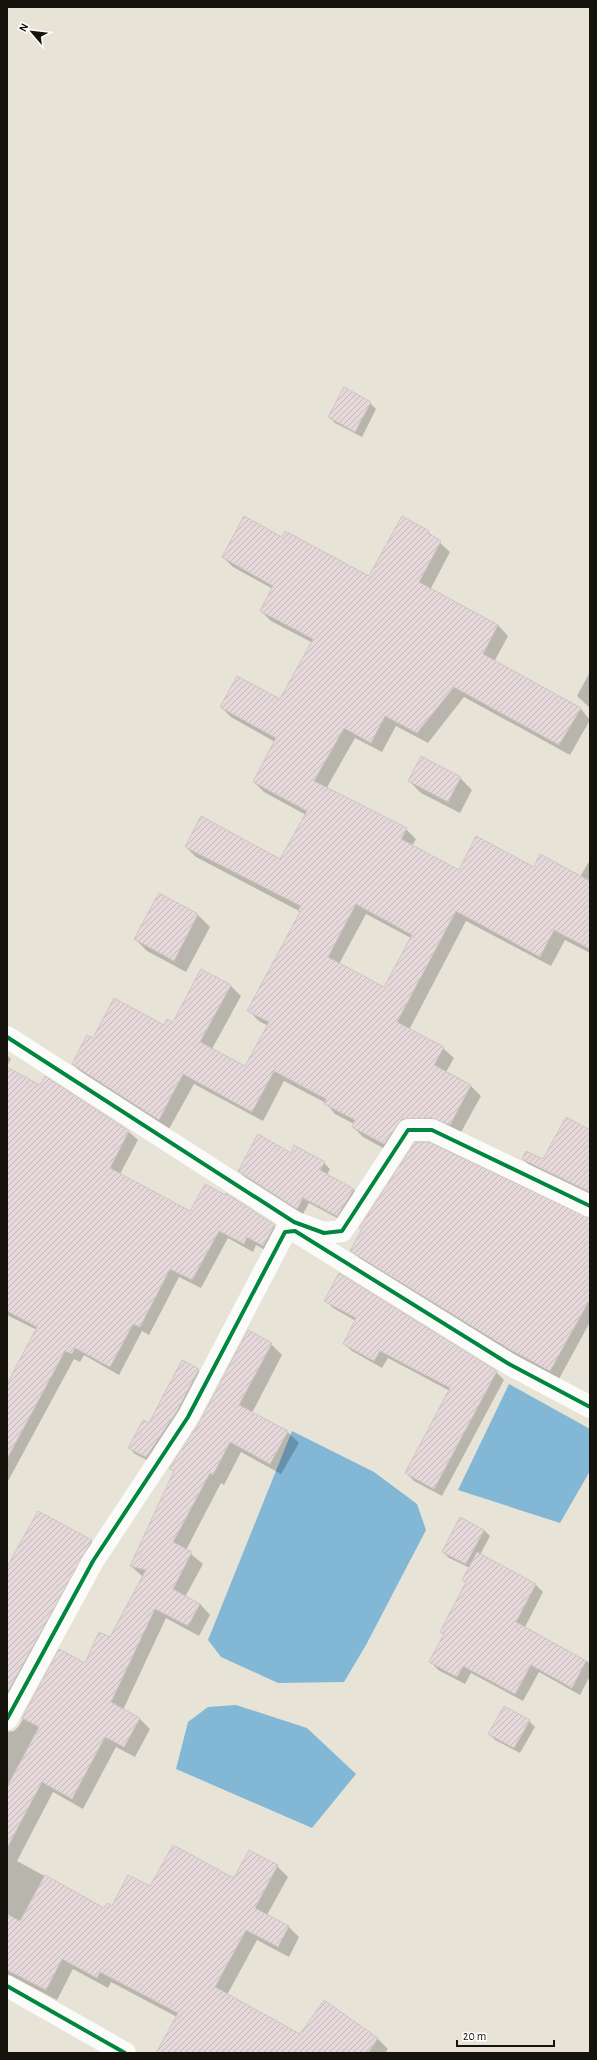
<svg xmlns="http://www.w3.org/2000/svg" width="597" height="2060" font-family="'Alegreya Sans',sans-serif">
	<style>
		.water { fill: #82b7d6 }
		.shadow { fill: #0003; fill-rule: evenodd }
		.building { fill: url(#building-hatch); stroke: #cdc6c3; fill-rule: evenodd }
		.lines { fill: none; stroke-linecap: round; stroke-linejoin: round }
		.street { stroke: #fbfbf9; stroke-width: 22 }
		.cycleway-casing { stroke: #fff; stroke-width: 6 }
		.cycleway { stroke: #00873e; stroke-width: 4 }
	</style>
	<defs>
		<pattern id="building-hatch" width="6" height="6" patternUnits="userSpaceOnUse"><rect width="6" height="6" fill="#e6d8da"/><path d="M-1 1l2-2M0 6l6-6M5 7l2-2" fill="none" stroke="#c4b8ba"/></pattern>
	</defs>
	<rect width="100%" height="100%" fill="#e7e4d7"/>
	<g class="water">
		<polygon points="509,1384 590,1429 590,1471 560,1523 458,1490"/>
		<polygon points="292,1431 374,1472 417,1504 426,1530 366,1645 344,1682 278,1683 221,1657 208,1640"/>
		<polygon points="236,1705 307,1728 356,1774 312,1828 176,1769 188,1722 208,1707"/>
	</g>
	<g class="shadow">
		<polygon points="370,403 376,409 362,437 335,423 329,417"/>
		<path d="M428,532L450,552L430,590L498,625L508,636L494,662L581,709L590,720L570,755L464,697L428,743L396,726L382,752L355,738L326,789L406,829L416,839L412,846L459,871L534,868L580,877L590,860V953L565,940L551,966L466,921L409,1030L443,1048L454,1058L446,1072L470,1085L481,1096L460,1134L413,1129L394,1154L363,1137L353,1127L354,1124L335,1114L326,1103L284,1081L263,1121L194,1084L169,1129L83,1074L73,1064L94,1039L165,1027L173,1023L202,971L231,986L241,996L212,1049L246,1068L268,1026L259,1021L249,1011L301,912L196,857L186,847L281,861L306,815L264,792L254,782L275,742L231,717L221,707L281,701L313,643L271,621L261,611L273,589L233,567L223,557L282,539L370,577ZM366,914L411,938L384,988L339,964Z"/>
		<polygon points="590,672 590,708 577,696"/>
		<polygon points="460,778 472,790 460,813 421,793 409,781"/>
		<polygon points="159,895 198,915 210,927 186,972 147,951 135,939"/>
		<polygon points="7,1055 11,1059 7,1066"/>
		<polygon points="7,1068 41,1086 45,1078 129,1132 138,1140 120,1174 191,1212 275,1226 283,1234 272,1254 256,1245 253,1252 228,1238 201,1288 179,1277 149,1335 142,1331 119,1375 84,1355 80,1362 74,1359 7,1483 7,1386 37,1330 7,1315"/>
		<polygon points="590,1131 590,1196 531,1167 523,1159 543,1161"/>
		<polygon points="291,1154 324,1163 330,1169 327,1175 354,1190 360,1196 343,1221 309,1203 303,1214 245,1177 239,1171"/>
		<polygon points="590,1219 590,1322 559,1379 520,1358 360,1259 352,1250 363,1230 360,1227"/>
		<polygon points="325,1300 496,1372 504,1380 442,1496 414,1481 406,1473 450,1391 388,1358 382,1368 352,1351 344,1344 356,1321 333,1308"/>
		<polygon points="271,1344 282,1355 252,1413 288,1432 299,1443 281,1474 241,1452 224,1485 221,1483 186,1550 203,1564 185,1597 200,1604 210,1615 199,1636 166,1618 123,1710 139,1718 150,1729 135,1757 116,1747 83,1809 53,1792 17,1861 105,1909 151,1888 234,1879 277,1866 288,1877 267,1915 289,1927 299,1937 289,1957 257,1940 227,1995 301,2035 377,2038 388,2049 385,2053 161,2053 177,2017 111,1982 108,1988 73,1969 57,2000 17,1979 7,1979 7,1732 14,1731 19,1726 60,1650 85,1664 111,1638 143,1577 131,1566 175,1473 170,1469"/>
		<polygon points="198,1370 204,1376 153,1463 135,1454 129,1448"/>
		<polygon points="484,1530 490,1536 480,1555 536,1585 543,1592 525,1627 590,1663 590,1676 580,1695 539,1672 523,1701 471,1673 465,1684 438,1670 431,1662 445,1636 441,1632 467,1583 463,1580 470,1568 449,1558 443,1552"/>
		<polygon points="91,1541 102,1551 7,1723 7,1564 9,1566"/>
		<polygon points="529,1721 535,1727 520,1753 495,1740 489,1734"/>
	</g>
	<g class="building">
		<polygon points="344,387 371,402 355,432 328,417"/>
		<path d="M244,516L282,537L285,531L369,576L402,516L429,531L428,533L441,541L419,582L498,625L483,654L581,708L559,745L454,687L417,733L385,716L371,743L344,728L314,781L407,828L401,839L459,870L476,836L534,867L540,854L590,881V949L554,930L540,957L456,911L397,1022L444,1047L434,1065L471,1085L450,1125L432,1118L402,1119L384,1144L352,1127L355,1120L324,1104L326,1099L274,1071L252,1112L183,1074L159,1120L72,1064L87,1035L93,1038L114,998L164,1025L167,1019L173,1022L201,969L231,985L200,1042L245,1066L269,1022L247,1011L300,912L298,911L301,906L185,847L201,816L280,859L307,811L253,782L276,738L220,707L237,676L280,699L313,639L260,611L273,586L222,557ZM356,904L412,935L384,987L328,957Z"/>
		<polygon points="421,756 461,777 448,802 408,781"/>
		<polygon points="159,893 198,914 174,961 134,939"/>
		<polygon points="7,1067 40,1085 45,1076 129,1131 110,1168 190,1211 205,1184 225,1195 226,1193 275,1225 263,1246 247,1237 244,1244 219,1231 192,1280 170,1269 140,1327 133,1324 110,1367 75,1348 72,1354 65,1351 7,1459 7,1384 37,1327 7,1311"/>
		<polygon points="566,1117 590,1130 590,1192 522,1159 526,1151 543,1159"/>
		<polygon points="258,1134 291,1153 294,1145 325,1162 320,1170 354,1189 337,1216 303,1198 297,1209 238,1171"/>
		<polygon points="415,1142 429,1142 590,1218 590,1299 550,1371 511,1350 350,1251 362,1229 359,1228"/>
		<polygon points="339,1273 497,1371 434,1489 405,1473 450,1388 380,1351 374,1361 343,1344 356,1318 324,1301"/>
		<polygon points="248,1330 272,1343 239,1405 288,1431 270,1464 230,1442 213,1475 210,1473 173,1542 192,1552 173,1589 200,1604 188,1626 155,1609 111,1702 140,1718 124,1747 105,1737 72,1799 42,1782 7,1848 7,1787 39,1727 22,1718 59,1649 85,1663 99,1632 110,1637 146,1570 130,1566 174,1471 169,1469 199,1423"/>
		<polygon points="182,1360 199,1369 177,1411 146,1457 128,1448 143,1420 149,1423"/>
		<polygon points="38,1511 92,1540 7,1693 7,1567"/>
		<polygon points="460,1517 484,1530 466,1564 442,1552"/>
		<polygon points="477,1552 536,1584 516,1622 586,1661 572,1688 531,1665 515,1694 463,1666 457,1677 429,1662 444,1634 440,1632 466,1582 462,1580"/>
		<polygon points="504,1706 530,1720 514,1748 488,1734"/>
		<polygon points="173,1845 234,1878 249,1850 278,1865 255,1908 289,1926 278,1947 246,1930 215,1987 300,2034 324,2000 378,2038 368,2053 156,2053 178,2013 100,1972 97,1978 62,1959 46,1990 7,1970 7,1914 20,1921 45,1875 104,1908 107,1903 112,1906 128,1875 150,1886"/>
	</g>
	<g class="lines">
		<g class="street">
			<polyline points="7,1037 294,1222 324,1233 342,1231 408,1130 432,1130 590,1206"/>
			<polyline points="7,1719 93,1561 188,1417 285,1232 295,1231 509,1364 590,1407"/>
			<polyline points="7,1986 125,2053"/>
		</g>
		<defs>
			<g id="cycleway">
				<polyline points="7,1037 294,1222 324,1233 342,1231 408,1130 432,1130 590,1206"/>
				<polyline points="7,1719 93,1561 188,1417 285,1232 295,1231 509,1364 590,1407"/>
				<polyline points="7,1986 125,2053"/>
			</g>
		</defs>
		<use href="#cycleway" class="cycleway-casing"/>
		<use href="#cycleway" class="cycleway"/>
	</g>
	<rect width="597" height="2060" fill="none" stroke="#15130b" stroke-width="16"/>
	<g transform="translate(32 32) rotate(298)" stroke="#ffffff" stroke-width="3" paint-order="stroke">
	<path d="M0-3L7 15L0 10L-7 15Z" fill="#15130b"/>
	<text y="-6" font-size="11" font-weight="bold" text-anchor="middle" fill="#15130b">N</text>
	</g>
	<path d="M457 2040v6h97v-6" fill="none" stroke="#15130b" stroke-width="2"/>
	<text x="463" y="2040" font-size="12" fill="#15130b" stroke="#ffffff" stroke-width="3" paint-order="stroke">20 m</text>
</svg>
